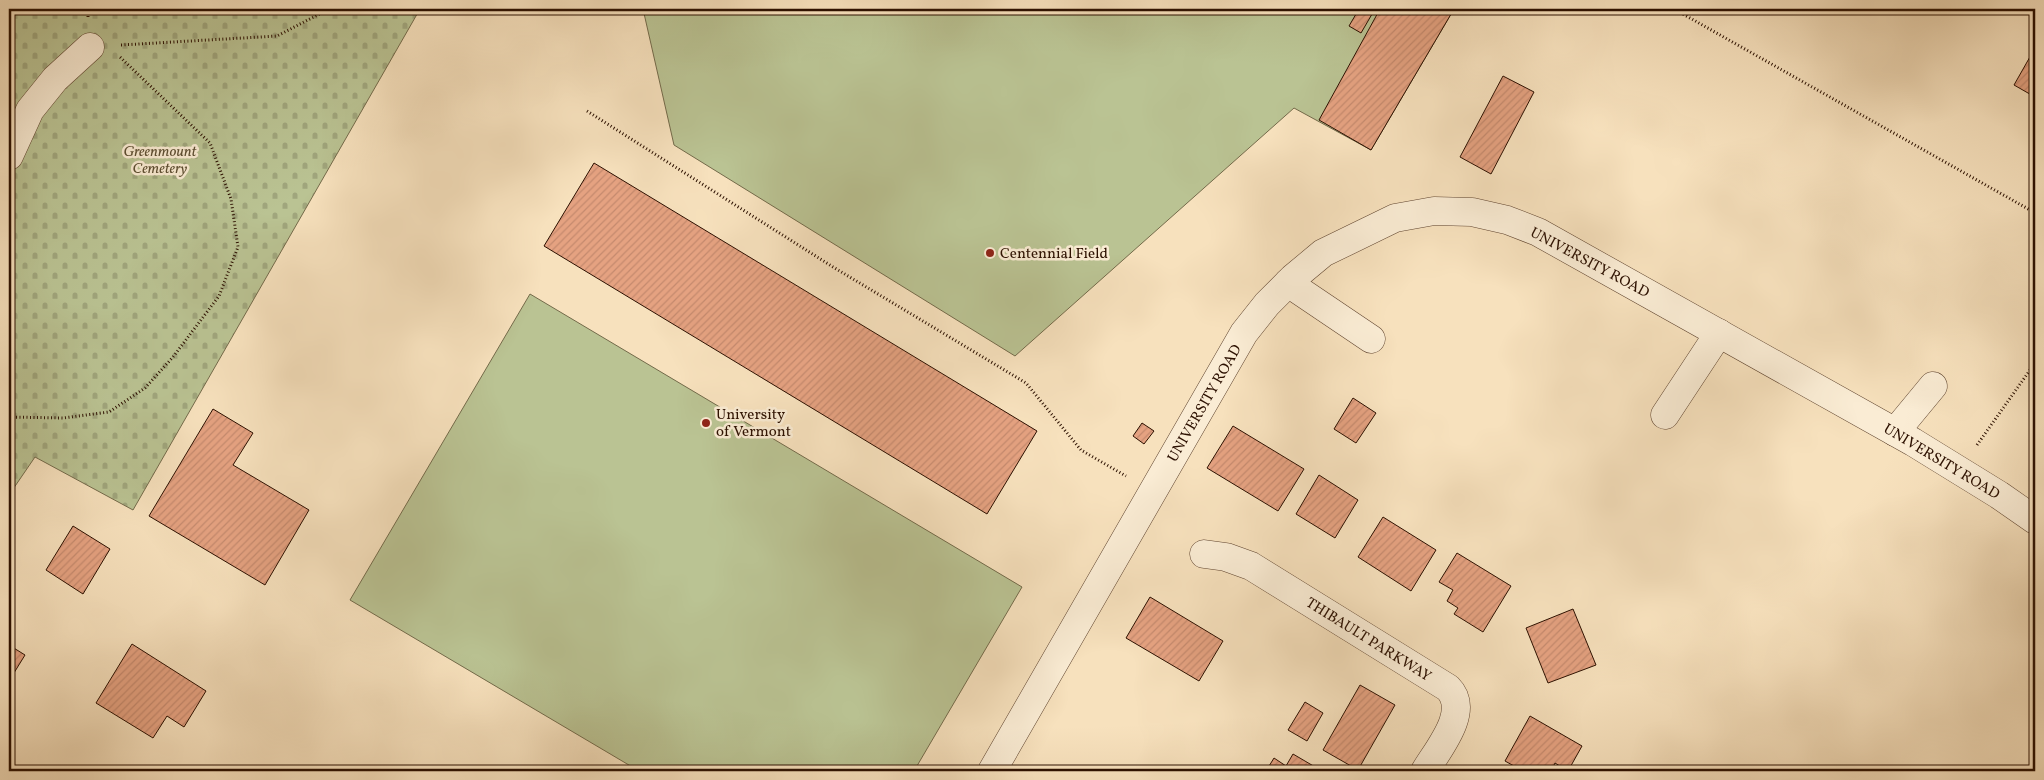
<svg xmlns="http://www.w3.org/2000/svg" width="2044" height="780" font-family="Vollkorn,serif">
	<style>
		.cemetery { fill: url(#cemetery-stones); stroke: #736a4a }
		.garden { fill: #bac393; stroke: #736a4a }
		.building { fill: url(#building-hatch); stroke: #2c1000 }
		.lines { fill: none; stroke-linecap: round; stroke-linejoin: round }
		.minor-casing { stroke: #5f442f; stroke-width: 29 }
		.path { stroke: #2c1000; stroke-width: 3; stroke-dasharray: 1 2.5; stroke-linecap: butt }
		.minor { stroke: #faecd4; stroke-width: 28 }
		.poi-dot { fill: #8f2418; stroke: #faecd4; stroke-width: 2 }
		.labels { text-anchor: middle; stroke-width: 5; stroke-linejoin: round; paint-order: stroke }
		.park-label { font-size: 15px; font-style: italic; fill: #5e4f33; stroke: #faecd4 }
		.poi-label { font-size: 15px; fill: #2c1000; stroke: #faecd4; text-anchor: start }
		.street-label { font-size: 15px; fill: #2c1000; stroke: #faecd4 }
	</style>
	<defs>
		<pattern id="cemetery-stones" width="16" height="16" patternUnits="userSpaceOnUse" patternTransform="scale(1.25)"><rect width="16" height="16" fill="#bac393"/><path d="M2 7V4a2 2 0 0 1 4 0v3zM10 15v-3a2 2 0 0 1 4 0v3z" fill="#a0a67d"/></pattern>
		<pattern id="building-hatch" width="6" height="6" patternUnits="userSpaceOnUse" patternTransform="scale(1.25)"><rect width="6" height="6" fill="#e5a281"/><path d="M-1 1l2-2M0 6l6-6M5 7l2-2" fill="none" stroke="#c58a6e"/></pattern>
	</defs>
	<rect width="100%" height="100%" fill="#f7e1bd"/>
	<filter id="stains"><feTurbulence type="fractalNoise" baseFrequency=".004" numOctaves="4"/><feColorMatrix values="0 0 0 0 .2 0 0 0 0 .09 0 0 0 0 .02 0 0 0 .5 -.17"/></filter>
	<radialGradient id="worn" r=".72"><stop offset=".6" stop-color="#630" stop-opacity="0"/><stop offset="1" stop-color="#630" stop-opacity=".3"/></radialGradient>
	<polygon class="cemetery" points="9,9 420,9 133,510 35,457 9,495"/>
	<g class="garden">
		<polygon points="643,9 1454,9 1371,150 1294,108 1015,356 674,145"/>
		<polygon points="530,294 1022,587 914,771 639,771 350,600"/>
	</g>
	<g class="building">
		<polygon points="1359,9 1375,9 1361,33 1349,26"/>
		<polygon points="1380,9 1454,9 1371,150 1319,120"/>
		<polygon points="2035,48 2035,97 2014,85"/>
		<polygon points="1503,76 1534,92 1491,174 1460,157"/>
		<polygon points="594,163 1037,431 987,514 544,246"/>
		<polygon points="1353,398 1376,413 1356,443 1334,429"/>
		<polygon points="213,409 253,433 233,465 309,510 265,585 149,516"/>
		<polygon points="1142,423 1154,431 1144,444 1133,436"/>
		<polygon points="1233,426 1304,469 1278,511 1207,468"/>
		<polygon points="1319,475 1358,500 1335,538 1296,514"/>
		<polygon points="1383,517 1436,550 1411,591 1358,557"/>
		<polygon points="73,526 110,549 83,594 46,570"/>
		<polygon points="1457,553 1511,586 1483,632 1454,614 1458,608 1447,601 1453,590 1439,582"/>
		<polygon points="1150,597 1223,641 1199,681 1126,638"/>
		<polygon points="1573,609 1596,665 1548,683 1526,628"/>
		<polygon points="132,644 206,691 184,727 167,716 153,738 96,703"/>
		<polygon points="9,645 25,655 9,681"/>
		<polygon points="1360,685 1395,705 1358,770 1323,750"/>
		<polygon points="1305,702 1323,713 1307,741 1288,730"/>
		<polygon points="1530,716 1582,746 1568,771 1555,763 1551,771 1523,771 1505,761"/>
		<polygon points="1293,754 1322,771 1266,771 1274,758 1286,766"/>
	</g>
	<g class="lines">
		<defs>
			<g id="minor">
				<polyline points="9,156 30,110 55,79 90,47"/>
				<polyline points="1288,283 1371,339"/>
				<polyline points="1665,415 1719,333"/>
				<polyline points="1895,432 1933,386"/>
				<path d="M1204,554L1226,557L1251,566L1448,688C1471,711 1438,749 1425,771"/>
				<polyline points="992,771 1244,333 1267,304 1293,278 1323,253 1395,218 1434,211 1472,212 1507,220 1538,232 1913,442 1999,495 2035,520"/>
			</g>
		</defs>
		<use href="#minor" class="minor-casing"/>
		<g class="path">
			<polyline points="88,9 88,17"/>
			<polyline points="1674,9 2030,210 2035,217"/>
			<polyline points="121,45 277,36 329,9"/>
			<polyline points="587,111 833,267 1026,383 1081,450 1126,476"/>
			<polyline points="9,417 63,418 109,412 145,388 173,357 219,296 238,247 231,199 210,143 120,57"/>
			<polyline points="1977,445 2035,363"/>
		</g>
		<use href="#minor" class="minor"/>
	</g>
	<g class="poi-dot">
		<circle cx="990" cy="253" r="5"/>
		<circle cx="706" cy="423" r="5"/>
	</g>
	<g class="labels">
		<g class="park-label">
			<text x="160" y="156">Greenmount<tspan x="160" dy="17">Cemetery</tspan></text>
		</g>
		<g class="poi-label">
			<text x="1000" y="258">Centennial Field</text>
			<text x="716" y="419">University<tspan x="716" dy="17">of Vermont</tspan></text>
		</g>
		<g class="street-label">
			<text transform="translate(1590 262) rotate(28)" y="5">UNIVERSITY ROAD</text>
			<text transform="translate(1204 403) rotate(-60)" y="5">UNIVERSITY ROAD</text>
			<text transform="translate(1942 461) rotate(31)" y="5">UNIVERSITY ROAD</text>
			<text transform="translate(1369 639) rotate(32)" y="5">THIBAULT PARKWAY</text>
		</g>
	</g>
	<rect width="2044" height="780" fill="none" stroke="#f7e1bd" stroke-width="30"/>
	<rect x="10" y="10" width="2024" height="760" fill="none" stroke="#2c1000" stroke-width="2.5"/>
	<rect x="15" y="15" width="2014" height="750" fill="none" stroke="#2c1000"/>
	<rect width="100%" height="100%" filter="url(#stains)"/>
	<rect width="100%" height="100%" fill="url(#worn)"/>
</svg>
